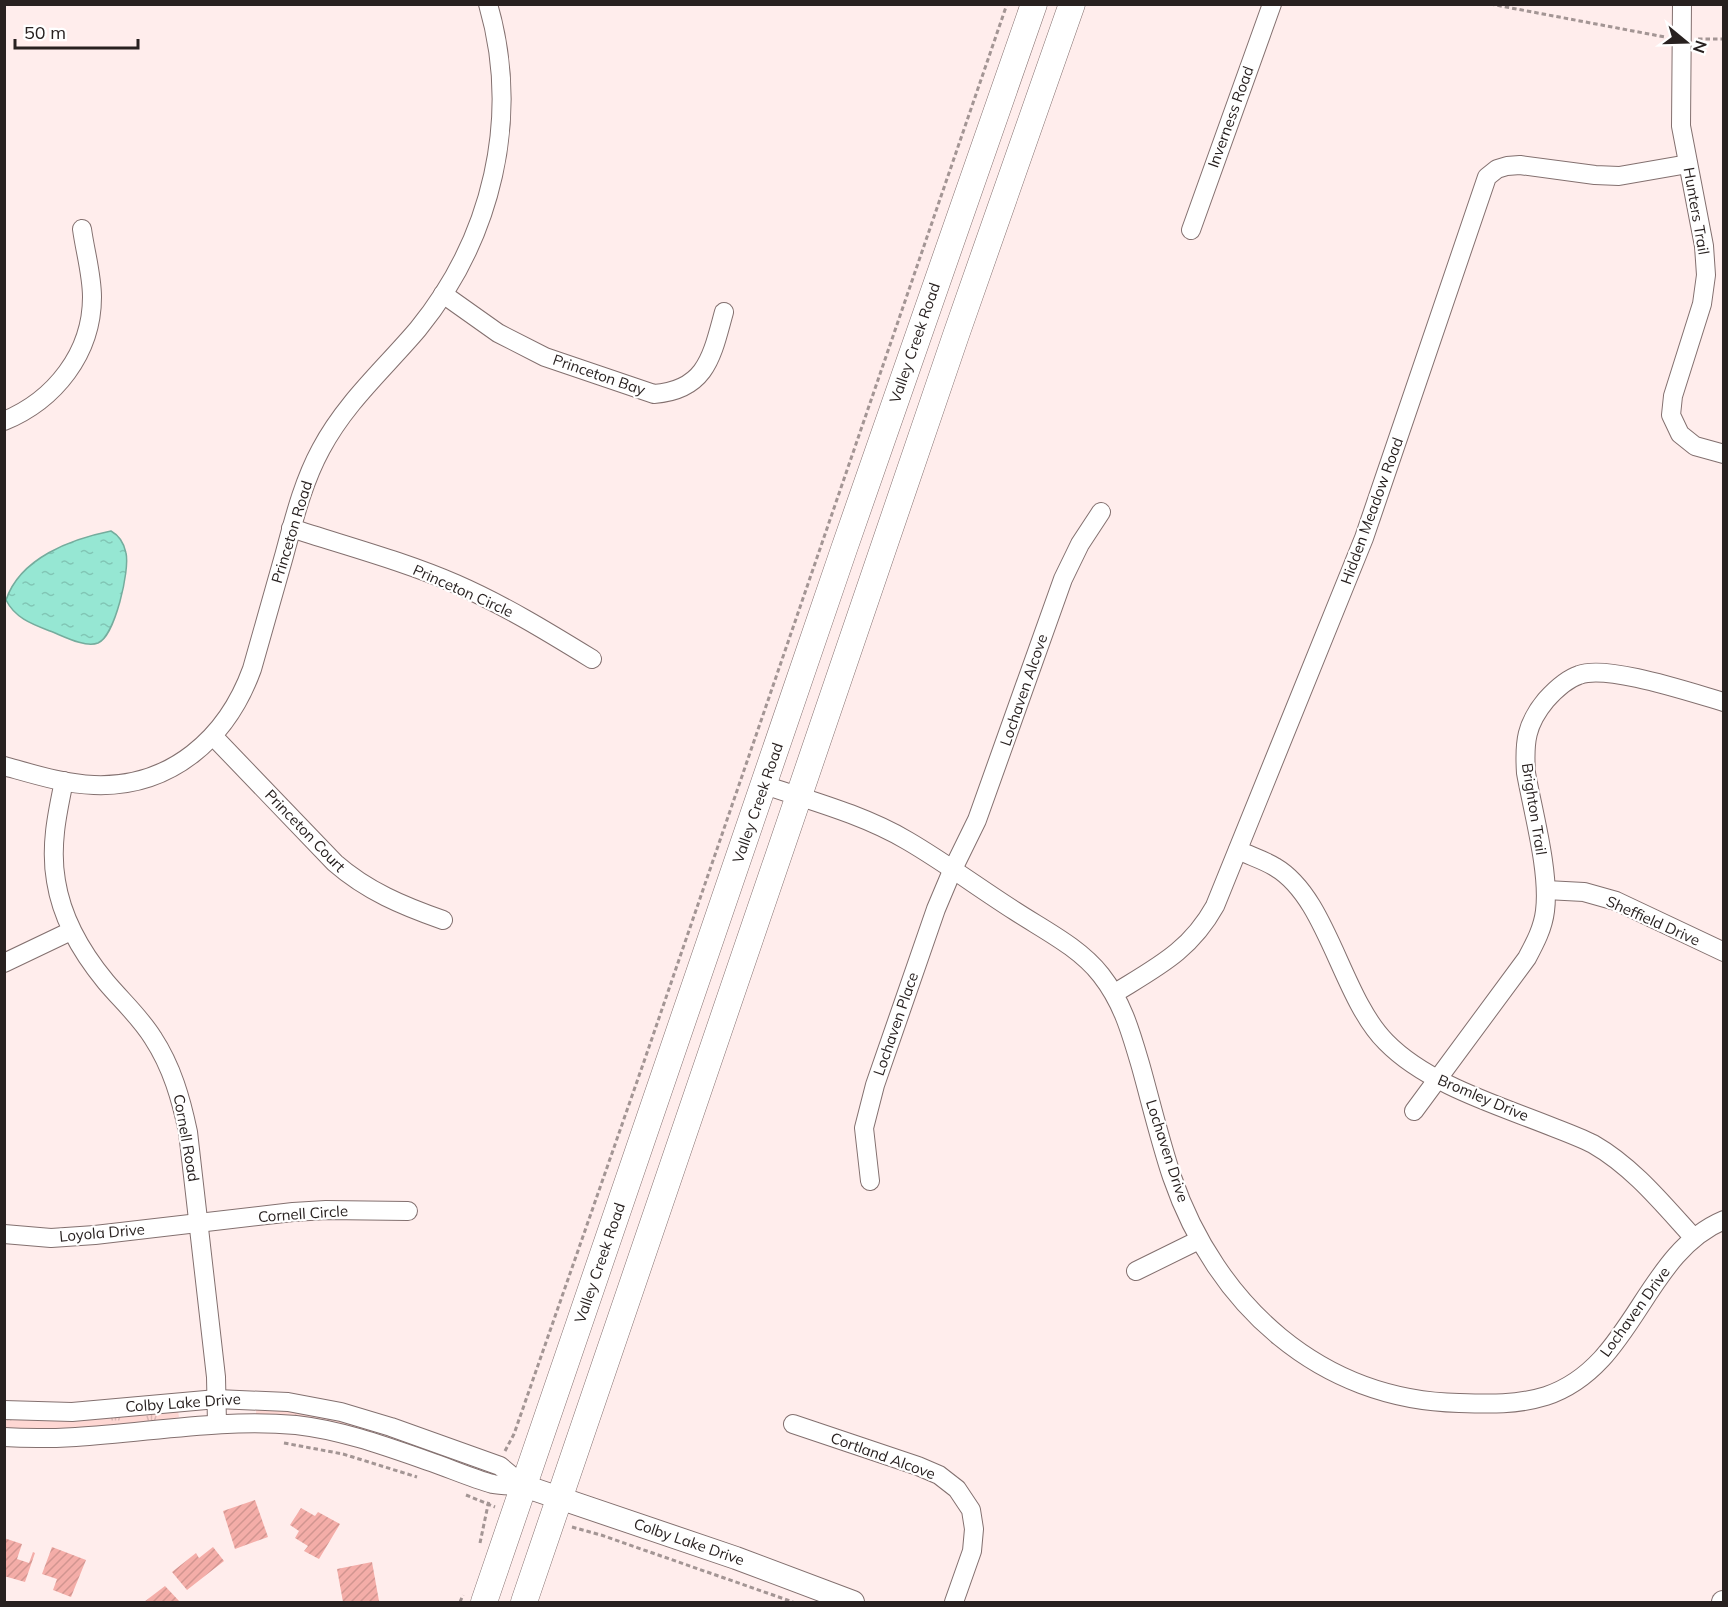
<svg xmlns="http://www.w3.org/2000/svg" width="1728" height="1607" font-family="Mulish,sans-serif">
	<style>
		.grass { fill: url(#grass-tufts) }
		.water { fill: url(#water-ripples); stroke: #75ac9d; stroke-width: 1.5 }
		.building { fill: url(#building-hatch) }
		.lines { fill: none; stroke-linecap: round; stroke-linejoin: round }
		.minor-casing { stroke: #83706f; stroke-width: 20 }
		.tertiary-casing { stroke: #83706f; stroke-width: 24 }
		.secondary-casing { stroke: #83706f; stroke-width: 27 }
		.path { stroke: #a39594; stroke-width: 3; stroke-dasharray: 4.5 3; stroke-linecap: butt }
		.minor { stroke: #fff; stroke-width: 18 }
		.tertiary { stroke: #fff; stroke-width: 22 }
		.secondary { stroke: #fff; stroke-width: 26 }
		.labels { text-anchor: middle; stroke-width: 4.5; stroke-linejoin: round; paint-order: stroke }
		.street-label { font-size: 15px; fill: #282120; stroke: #fff }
	</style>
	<defs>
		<pattern id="grass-tufts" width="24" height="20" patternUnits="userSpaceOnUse" patternTransform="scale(1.5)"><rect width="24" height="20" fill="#fed7d3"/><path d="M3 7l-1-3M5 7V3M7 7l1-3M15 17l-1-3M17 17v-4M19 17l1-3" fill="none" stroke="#dab8b5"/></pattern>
		<pattern id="water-ripples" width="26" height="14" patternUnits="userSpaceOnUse" patternTransform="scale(1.5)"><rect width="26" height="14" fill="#96e7d3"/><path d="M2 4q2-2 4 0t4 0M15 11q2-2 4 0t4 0" fill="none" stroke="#81c6b5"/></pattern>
		<pattern id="building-hatch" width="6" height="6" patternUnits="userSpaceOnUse" patternTransform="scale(1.5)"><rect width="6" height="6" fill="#f4ada8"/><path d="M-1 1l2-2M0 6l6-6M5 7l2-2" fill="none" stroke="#d19590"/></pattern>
	</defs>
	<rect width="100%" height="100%" fill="#ffedec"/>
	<g class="grass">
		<polygon points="283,1408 373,1429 372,1433 256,1415 256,1409"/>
		<polygon points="178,1411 179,1417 149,1425 5,1431 4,1417"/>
	</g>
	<path class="water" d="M111,531C120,536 124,543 126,553C130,570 115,636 98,643C85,648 63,636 50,631C32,624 15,618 6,600C20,558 71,539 111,531Z"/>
	<g class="building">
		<polygon points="255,1500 268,1537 235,1549 223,1511"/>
		<polygon points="301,1508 315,1516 318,1512 340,1524 319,1559 304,1551 308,1546 295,1538 299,1531 290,1525"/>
		<polygon points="4,1538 22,1544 17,1559 29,1563 33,1552 35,1553 25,1582 4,1576"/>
		<polygon points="52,1547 86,1560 71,1597 53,1590 57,1579 42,1574"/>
		<polygon points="213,1547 224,1561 187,1590 172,1572 196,1553 199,1558"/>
		<polygon points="372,1562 379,1601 343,1602 337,1569"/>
		<polygon points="165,1586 180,1602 144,1602"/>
	</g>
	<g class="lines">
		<defs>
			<g id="minor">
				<polyline points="1682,4 1681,126 1704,246 1706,275 1702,304 1673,396 1671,415 1680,434 1695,446 1724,454"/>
				<polyline points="1191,230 1272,4"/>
				<path d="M443,294L498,333L545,357L654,394C707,390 712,355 724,312"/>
				<path d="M4,421C55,400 92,353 92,297C92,275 85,251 82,229"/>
				<path d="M291,528C346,546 403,561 456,584C504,605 548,632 592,659"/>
				<path d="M213,736L335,863C367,891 403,906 443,920"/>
				<path d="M4,766C33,774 64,784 94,785C171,788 227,738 252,669C263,631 273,594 284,556C294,519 303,482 321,449C346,402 385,368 418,329C492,238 521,118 488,4"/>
				<path d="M64,781C57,814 50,847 56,881C62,919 82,953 106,982C122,1001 140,1017 153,1038C172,1067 181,1099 188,1132L216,1377L217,1424"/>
				<path d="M764,785C812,801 864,815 908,841C944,862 979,888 1015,911C1044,930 1079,947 1101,975C1123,1003 1131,1033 1141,1067C1151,1103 1160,1141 1172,1177C1216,1305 1320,1400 1459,1403C1489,1404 1517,1405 1546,1396C1634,1367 1643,1254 1724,1220"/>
				<path d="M1238,850C1250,856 1264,860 1275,867C1328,898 1341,997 1386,1042C1428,1085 1501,1106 1555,1128C1568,1133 1581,1138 1593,1144C1633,1167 1662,1203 1693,1237"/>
				<polyline points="1546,890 1584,892 1616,901 1724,952"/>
				<polyline points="4,963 71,931"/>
				<path d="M1115,993C1157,967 1190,951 1215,906L1364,538L1487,177L1497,169L1507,166L1520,165L1595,175L1619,176L1688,164"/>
				<path d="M1414,1111L1527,958C1535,943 1543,928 1545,911C1550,873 1533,812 1526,773C1524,742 1526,724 1546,700C1555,690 1567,679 1579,675C1607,664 1692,693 1724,702"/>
				<polyline points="870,1181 864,1128 875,1085 936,909 952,871 977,820 1063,579 1080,544 1101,512"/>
				<polyline points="4,1234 51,1238 95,1235 293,1212 326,1210 408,1211"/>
				<polyline points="1136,1271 1199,1240"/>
				<polyline points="4,1410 72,1412 217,1399 288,1402 341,1412 391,1427 500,1466 524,1486"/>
				<polyline points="793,1424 918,1466 939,1475 957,1489 971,1510 974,1529 972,1551 954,1602"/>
				<path d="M4,1437C103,1444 198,1416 296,1425C341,1430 385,1446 428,1461C449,1468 471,1478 493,1484C502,1486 514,1485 524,1486"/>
			</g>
			<g id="tertiary">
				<polyline points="524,1486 736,1558 853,1602"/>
				<polyline points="1723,1602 1724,1602"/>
			</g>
			<g id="secondary">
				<polyline points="484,1602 844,549 1034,4"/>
				<polyline points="524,1602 956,335 1072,4"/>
			</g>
		</defs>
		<use href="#minor" class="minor-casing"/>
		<use href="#tertiary" class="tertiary-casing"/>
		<use href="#secondary" class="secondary-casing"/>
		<g class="path">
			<polyline points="1490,4 1665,37"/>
			<polyline points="1698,39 1724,39"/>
			<polyline points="284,1443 343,1454 417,1477"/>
			<polyline points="505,1451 514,1434 648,1050 1007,4"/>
			<polyline points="466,1495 495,1507"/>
			<polyline points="572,1527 601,1535 793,1602"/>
			<polyline points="480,1543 489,1500"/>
			<polyline points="460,1602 463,1595"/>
		</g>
		<use href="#minor" class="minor"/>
		<use href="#tertiary" class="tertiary"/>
		<use href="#secondary" class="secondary"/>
	</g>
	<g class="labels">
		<g class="street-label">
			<text transform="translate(1231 117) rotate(-70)" y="5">Inverness Road</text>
			<text transform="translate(1696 211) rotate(80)" y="5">Hunters Trail</text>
			<text transform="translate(915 343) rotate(-71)" y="5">Valley Creek Road</text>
			<text transform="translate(599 375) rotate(19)" y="5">Princeton Bay</text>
			<text transform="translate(1372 511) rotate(-70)" y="5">Hidden Meadow Road</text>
			<text transform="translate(292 532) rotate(-73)" y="5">Princeton Road</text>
			<text transform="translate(463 591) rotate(24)" y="5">Princeton Circle</text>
			<text transform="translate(1024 690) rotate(-71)" y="5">Lochaven Alcove</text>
			<text transform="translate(758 803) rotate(-71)" y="5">Valley Creek Road</text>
			<text transform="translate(1534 809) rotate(81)" y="5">Brighton Trail</text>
			<text transform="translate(305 831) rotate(46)" y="5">Princeton Court</text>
			<text transform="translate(1653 921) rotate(24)" y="5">Sheffield Drive</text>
			<text transform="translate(896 1024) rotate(-71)" y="5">Lochaven Place</text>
			<text transform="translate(1483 1098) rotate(23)" y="5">Bromley Drive</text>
			<text transform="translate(186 1138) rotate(80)" y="5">Cornell Road</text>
			<text transform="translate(1167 1151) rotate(72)" y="5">Lochaven Drive</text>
			<text transform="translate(303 1214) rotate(-4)" y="5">Cornell Circle</text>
			<text transform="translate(102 1233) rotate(-5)" y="5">Loyola Drive</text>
			<text transform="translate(600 1263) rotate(-71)" y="5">Valley Creek Road</text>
			<text transform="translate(1635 1312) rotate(-54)" y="5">Lochaven Drive</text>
			<text transform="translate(183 1403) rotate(-4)" y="5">Colby Lake Drive</text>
			<text transform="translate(883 1456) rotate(20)" y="5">Cortland Alcove</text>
			<text transform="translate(689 1542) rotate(19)" y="5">Colby Lake Drive</text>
		</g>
	</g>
	<rect width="1728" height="1607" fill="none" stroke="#282120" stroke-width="12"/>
	<g transform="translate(1686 42) rotate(109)" stroke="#ffffff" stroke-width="4.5" paint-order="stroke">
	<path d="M0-4.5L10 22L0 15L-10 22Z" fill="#282120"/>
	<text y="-9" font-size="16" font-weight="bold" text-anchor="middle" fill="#282120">N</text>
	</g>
	<path d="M15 39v9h123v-9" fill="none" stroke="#282120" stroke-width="3"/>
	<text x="24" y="39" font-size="18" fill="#282120" stroke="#ffffff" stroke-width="4.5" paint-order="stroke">50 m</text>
</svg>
